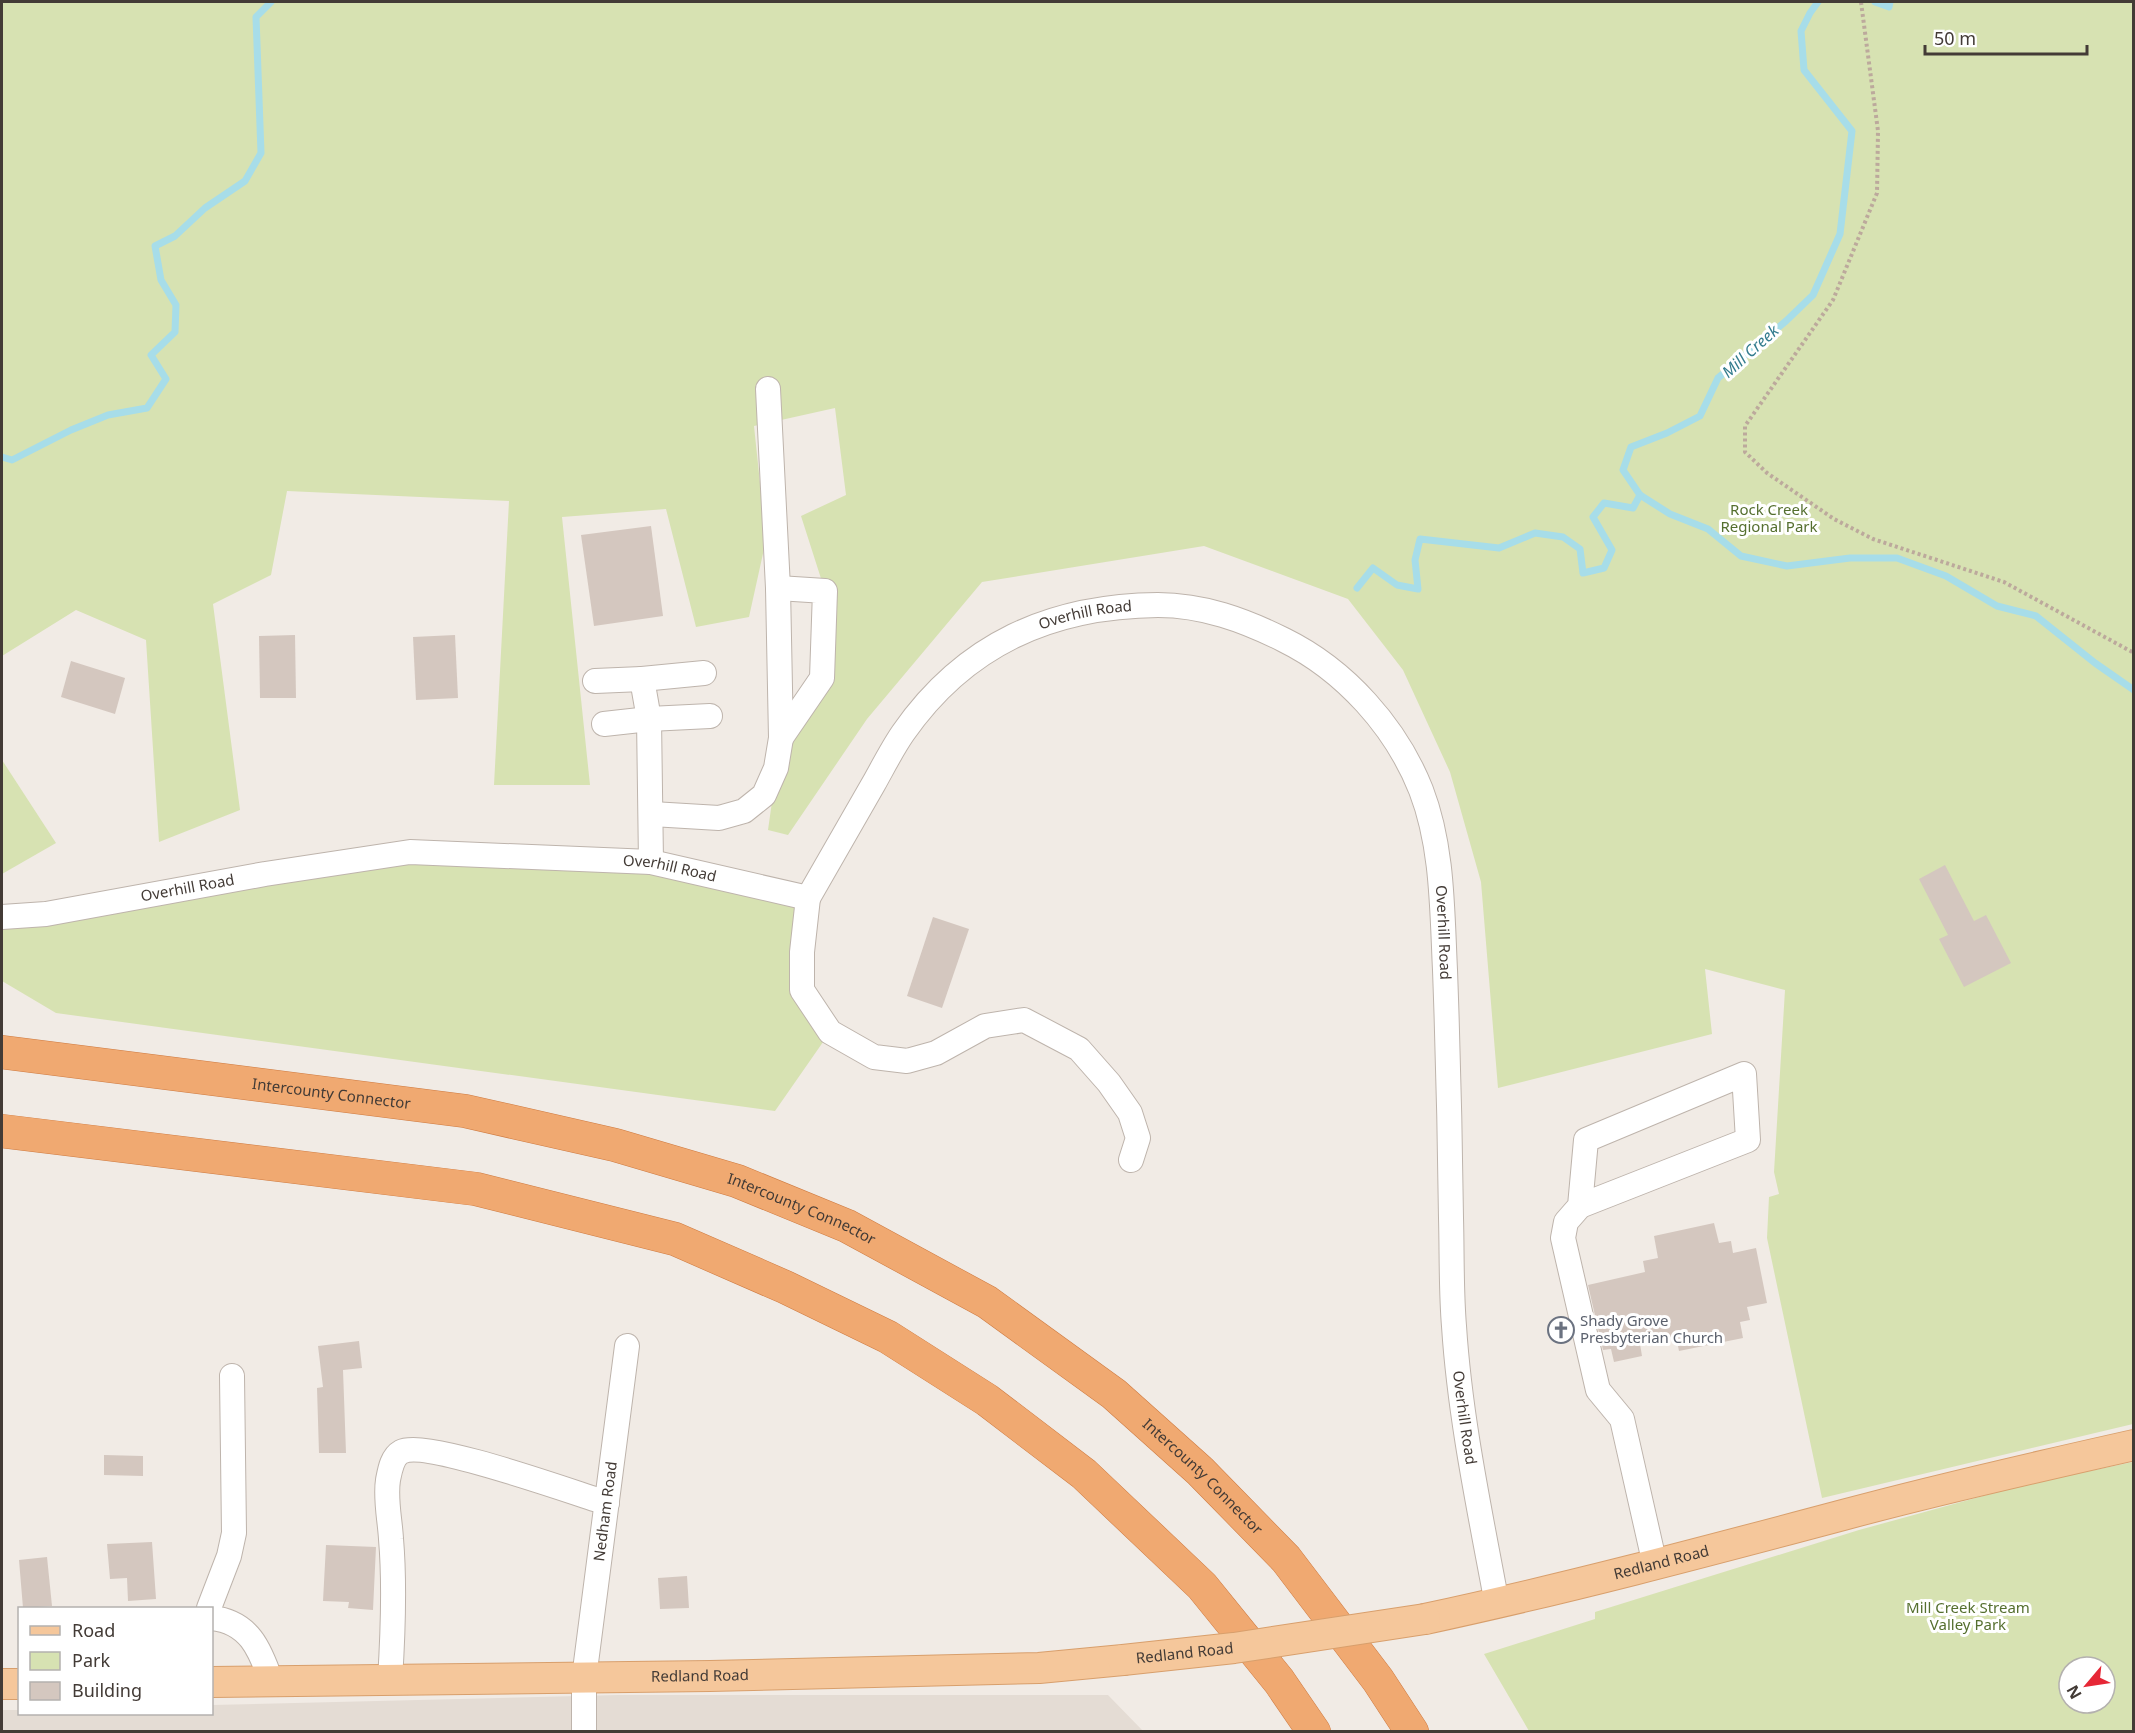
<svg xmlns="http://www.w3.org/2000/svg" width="2135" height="1733" font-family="'Noto Sans',sans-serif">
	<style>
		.residential { fill: #e4dcd4 }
		.green { fill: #d7e2b2; fill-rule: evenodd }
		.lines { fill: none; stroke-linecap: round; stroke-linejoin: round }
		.stream { stroke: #a7dde9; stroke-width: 7 }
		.building { fill: #d4c7bf }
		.minor-casing { stroke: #beb4ac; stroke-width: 26 }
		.major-casing { stroke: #d89f6c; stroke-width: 32 }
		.highway-casing { stroke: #ce7b42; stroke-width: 34 }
		.path { stroke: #bca99c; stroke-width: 4; stroke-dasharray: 3 3; stroke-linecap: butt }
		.minor { stroke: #fff; stroke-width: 24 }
		.major { stroke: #f5c79b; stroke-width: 30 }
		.highway { stroke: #f0a971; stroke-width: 33 }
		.major-bridge-casing { stroke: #d89f6c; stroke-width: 32; stroke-linecap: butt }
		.major-bridge { stroke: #f5c79b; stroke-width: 30 }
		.labels { text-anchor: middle; stroke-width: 6; stroke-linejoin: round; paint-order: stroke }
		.park-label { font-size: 15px; fill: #556f2f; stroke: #fff }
		.street-label { font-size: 15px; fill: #433b36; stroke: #fff }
		.worship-label { font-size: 15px; fill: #5b616d; stroke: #fff; text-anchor: start }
		.water-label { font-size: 16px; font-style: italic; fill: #337c8e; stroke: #fff }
	</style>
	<rect width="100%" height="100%" fill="#f1ebe5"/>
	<polygon class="residential" points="618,1695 1108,1695 1143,1731 2,1732 2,1710 19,1710 20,1714 212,1714 212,1705"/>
	<g class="green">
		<polygon points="2,2 2133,2 2133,1424 1822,1498 1767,1238 1769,1197 1779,1194 1774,1172 1785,990 1705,969 1712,1034 1498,1088 1481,882 1450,772 1403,670 1348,599 1204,546 982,582 867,719 788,835 768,830 781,738 822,677 825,591 801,516 846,495 835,408 754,426 766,540 749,617 696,627 666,509 562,517 590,785 494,785 509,501 287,491 271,575 213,604 240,810 159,842 146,640 76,610 2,656"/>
		<polygon points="2,760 56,843 2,874"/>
		<polygon points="410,852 651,862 808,898 802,952 830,1032 775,1111 56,1013 2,981 2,917"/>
		<path d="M2133,1462V1731H1529L1484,1654L1595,1619V1612L1859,1530L2023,1485ZM2069,1667H2105V1703H2069Z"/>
	</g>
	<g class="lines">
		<g class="stream">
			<polyline points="1818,2 1810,13 1801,31 1804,70 1852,131 1840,234 1813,295 1786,321 1718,378 1700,416 1667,433 1631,447 1623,470 1640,495 1670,514 1708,529 1741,556 1787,566 1850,558 1897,558 1946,576 1997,606 2036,616 2095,663 2134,690"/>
			<polyline points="1875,2 1889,7 1890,2"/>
			<polyline points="2,457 12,460 71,430 108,415 147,408 166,379 151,355 175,332 176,305 161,280 155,246 175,236 205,208 245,181 261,153 256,17 271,2"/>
			<polyline points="1357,588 1373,568 1397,585 1418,589 1415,560 1420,539 1499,548 1535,533 1563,537 1580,549 1583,573 1604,568 1612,550 1593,517 1604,503 1633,508 1640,495"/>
		</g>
	</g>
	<g class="building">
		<polygon points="651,526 663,616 594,626 581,535"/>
		<polygon points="295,635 296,698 260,698 259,636"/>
		<polygon points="455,635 458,698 416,700 413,637"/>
		<polygon points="71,661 125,678 115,714 61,697"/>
		<polygon points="1945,865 1974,921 1986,915 2011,963 1964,987 1939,939 1948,935 1919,879"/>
		<polygon points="933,917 969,929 942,1008 907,996"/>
		<polygon points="1714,1223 1719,1243 1731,1241 1733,1253 1756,1248 1767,1303 1747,1307 1750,1320 1740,1322 1743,1338 1679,1351 1676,1336 1640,1344 1642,1356 1614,1362 1611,1349 1603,1350 1588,1285 1645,1272 1643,1261 1658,1258 1654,1236"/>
		<polygon points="359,1341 362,1368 343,1370 346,1453 319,1453 317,1388 323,1387 318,1346"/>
		<polygon points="104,1455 143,1456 143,1476 104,1475"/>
		<polygon points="152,1542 156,1599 128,1601 127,1578 110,1579 107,1544"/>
		<polygon points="326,1545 376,1547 373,1610 348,1608 349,1602 323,1601"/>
		<polygon points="47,1557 52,1606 23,1608 19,1560"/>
		<polygon points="687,1576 689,1608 660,1609 658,1578"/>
	</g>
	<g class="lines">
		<defs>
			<g id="minor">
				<polyline points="778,588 825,591 822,678 781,738"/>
				<polyline points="642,679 704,673"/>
				<polyline points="595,681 642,679 649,719 651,862"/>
				<polyline points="604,724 649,719 710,716"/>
				<polyline points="652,814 719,818 744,811 764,795 776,768 781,738 778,588 768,389"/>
				<polyline points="808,898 802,952 802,990 830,1032 874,1057 907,1061 936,1053 985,1026 1024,1020 1079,1049 1109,1083 1130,1113 1138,1138 1131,1160"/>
				<path id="s1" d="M2,917L46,914L265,874L410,852L651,862L808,898C830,860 852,822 874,783C883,767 892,749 903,733C965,644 1051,606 1158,605C1203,605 1244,620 1284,640C1345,670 1396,727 1421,790C1443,847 1442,910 1445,970C1448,1052 1450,1135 1451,1218C1452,1254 1451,1290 1454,1326C1460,1419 1480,1512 1497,1604"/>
				<polyline points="1580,1206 1586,1140 1744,1074 1748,1140 1580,1206 1566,1222 1563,1238 1598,1390 1622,1419 1655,1565"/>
				<polyline points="209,1608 229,1556 234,1533 232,1376"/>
				<path d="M212,1618C249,1622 260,1649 271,1681"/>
				<path d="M390,1680C393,1633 395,1585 391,1539C390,1520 385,1499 388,1480C390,1470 392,1457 401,1452C426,1439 574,1493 607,1503"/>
				<path id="s2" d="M584,1732V1678L627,1346"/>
			</g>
			<g id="major">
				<path id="s3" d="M1425,1619C1565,1589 1704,1552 1843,1515C1939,1489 2036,1467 2134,1445"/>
				<path id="s4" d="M212,1682L710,1676L1039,1668L1123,1660"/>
				<polyline points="2,1684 20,1684"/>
			</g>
			<g id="highway">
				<path id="s5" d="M2,1052L465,1111L615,1145L737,1181L847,1226L987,1302L1114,1394L1200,1471L1286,1559L1378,1680L1412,1732"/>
				<polyline points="2,1131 476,1189 675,1239 785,1287 888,1337 987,1400 1084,1474 1202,1586 1279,1681 1314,1732"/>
			</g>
		</defs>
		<use href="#minor" class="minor-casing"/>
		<use href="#major" class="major-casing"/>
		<use href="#highway" class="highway-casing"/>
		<polyline class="path" points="1861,2 1878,131 1877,193 1833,300 1745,426 1745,452 1767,473 1834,519 1873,539 2004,582 2134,653"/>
		<use href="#minor" class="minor"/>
		<use href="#major" class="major"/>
		<use href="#highway" class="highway"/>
		<defs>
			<g id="major-bridge">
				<path id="s6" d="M1123,1660L1234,1648L1425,1619"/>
			</g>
		</defs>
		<use href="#major-bridge" class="major-bridge-casing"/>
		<use href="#major-bridge" class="major-bridge"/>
	</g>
	<defs>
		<symbol id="church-ring" viewBox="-11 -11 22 22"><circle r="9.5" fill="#fff" stroke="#6b7280" stroke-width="1.5"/><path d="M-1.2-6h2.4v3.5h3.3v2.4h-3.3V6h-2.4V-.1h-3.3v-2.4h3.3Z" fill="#6b7280"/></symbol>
	</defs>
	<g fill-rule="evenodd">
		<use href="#church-ring" x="1546" y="1315" width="30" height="30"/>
	</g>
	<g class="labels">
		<g class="park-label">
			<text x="1769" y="515">Rock Creek<tspan x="1769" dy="17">Regional Park</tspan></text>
			<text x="1968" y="1613">Mill Creek Stream<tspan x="1968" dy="17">Valley Park</tspan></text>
		</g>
		<g class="street-label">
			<text dy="5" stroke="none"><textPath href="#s1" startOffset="1230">Overhill Road</textPath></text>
			<text dy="5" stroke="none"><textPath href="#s1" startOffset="674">Overhill Road</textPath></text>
			<text dy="5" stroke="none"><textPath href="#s1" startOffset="188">Overhill Road</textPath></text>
			<text dy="5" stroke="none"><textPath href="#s1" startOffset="1788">Overhill Road</textPath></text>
			<text dy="5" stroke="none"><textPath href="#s5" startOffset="332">Intercounty Connector</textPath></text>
			<text dy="5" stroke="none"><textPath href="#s5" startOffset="818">Intercounty Connector</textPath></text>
			<text dy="5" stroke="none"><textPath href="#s1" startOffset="2274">Overhill Road</textPath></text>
			<text dy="5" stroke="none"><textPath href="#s5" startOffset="1304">Intercounty Connector</textPath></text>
			<text dy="5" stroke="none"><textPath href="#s2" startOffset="222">Nedham Road</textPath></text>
			<text dy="5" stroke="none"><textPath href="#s3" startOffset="243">Redland Road</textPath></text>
			<text dy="5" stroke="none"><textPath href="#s6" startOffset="62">Redland Road</textPath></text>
			<text dy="5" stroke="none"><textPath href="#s4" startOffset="488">Redland Road</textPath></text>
		</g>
		<g class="worship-label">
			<text x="1580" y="1326">Shady Grove<tspan x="1580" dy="17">Presbyterian Church</tspan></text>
		</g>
		<g class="water-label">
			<text transform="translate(1750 351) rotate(-42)" y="6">Mill Creek</text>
		</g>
	</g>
	<rect width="2135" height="1733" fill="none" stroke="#433b36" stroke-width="6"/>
	<rect x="18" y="1607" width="195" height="108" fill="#ffffff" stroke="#b4b1af" stroke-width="1.5"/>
	<rect x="30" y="1626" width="30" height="9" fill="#f5c79b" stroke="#b4b1af" stroke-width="1.5"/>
	<text x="72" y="1637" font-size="18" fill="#433b36">Road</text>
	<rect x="30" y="1652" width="30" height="18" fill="#d7e2b2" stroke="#b4b1af" stroke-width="1.5"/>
	<text x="72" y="1667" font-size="18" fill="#433b36">Park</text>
	<rect x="30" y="1682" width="30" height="18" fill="#d4c7bf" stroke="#b4b1af" stroke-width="1.5"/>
	<text x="72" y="1697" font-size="18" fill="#433b36">Building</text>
	<g transform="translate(2087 1685) rotate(241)"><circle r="28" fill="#ffffff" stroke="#b4b1af" stroke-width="1.5"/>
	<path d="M0-4.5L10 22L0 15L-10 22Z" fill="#e62736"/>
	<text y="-9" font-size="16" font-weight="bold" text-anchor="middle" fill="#433b36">N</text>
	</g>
	<path d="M1925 45v9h162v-9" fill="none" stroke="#433b36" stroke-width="3"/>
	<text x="1934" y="45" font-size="18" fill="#433b36" stroke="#ffffff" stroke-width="4.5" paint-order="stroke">50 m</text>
</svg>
